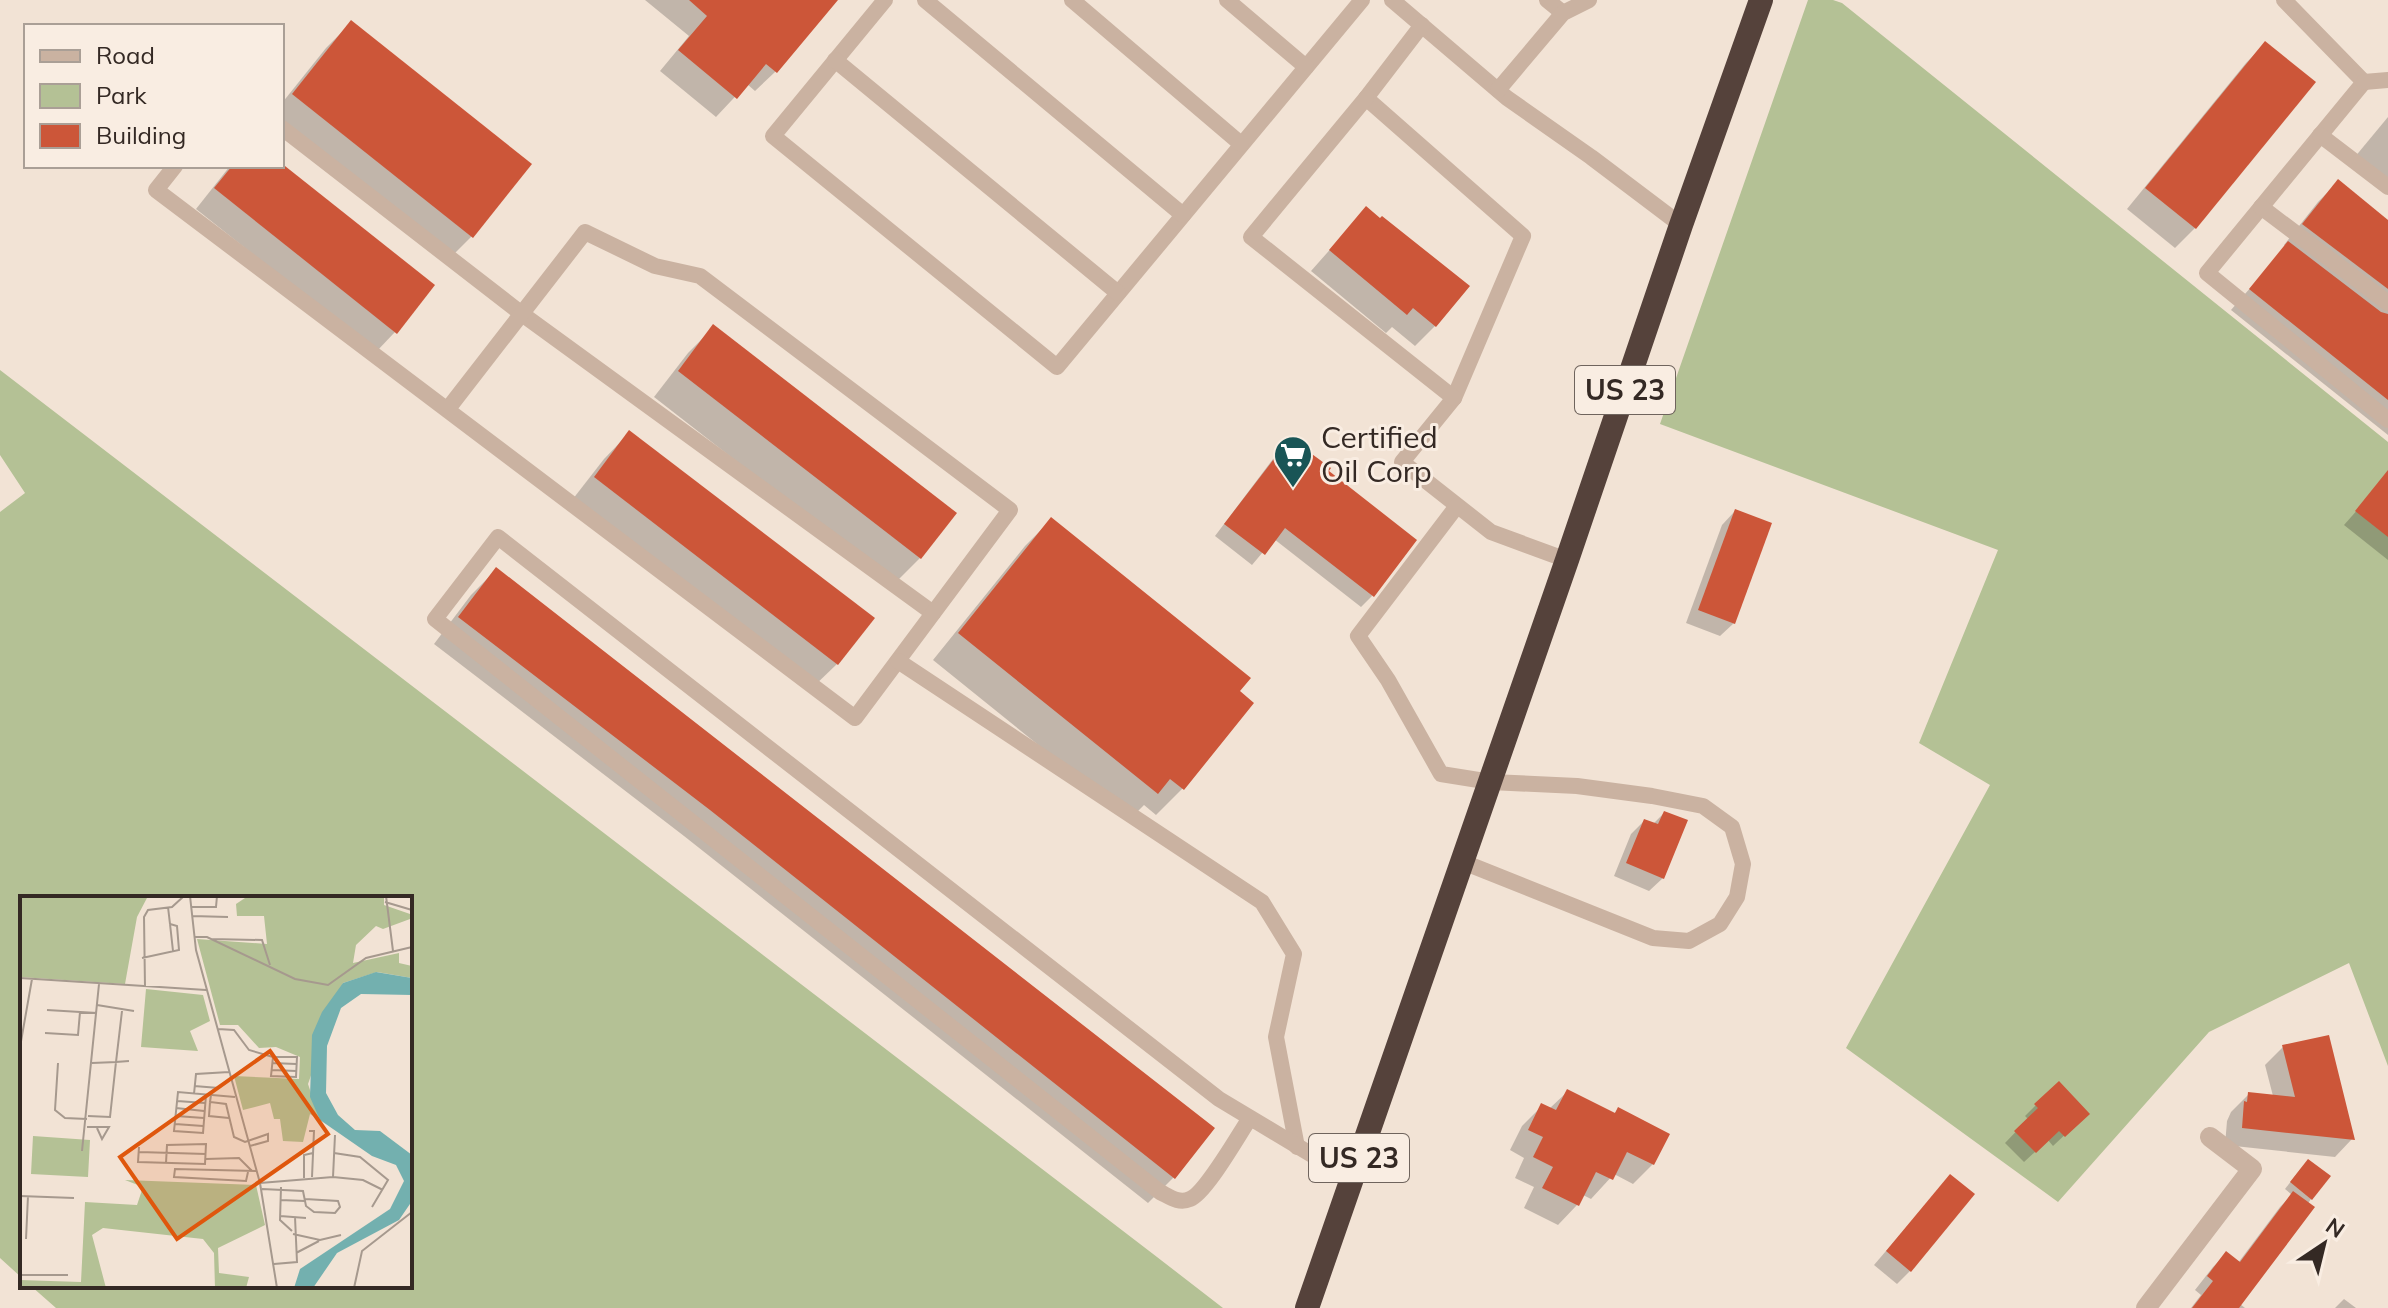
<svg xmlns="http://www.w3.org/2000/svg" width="2388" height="1308" font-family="Mulish,sans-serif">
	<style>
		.green { fill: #b4c195 }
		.shadow { fill: #0003 }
		.building { fill: #cc5639 }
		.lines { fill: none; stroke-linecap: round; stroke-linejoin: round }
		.lane { stroke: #cab2a1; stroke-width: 16 }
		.street { stroke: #cab2a1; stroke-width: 20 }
		.highway { stroke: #55423b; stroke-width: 24 }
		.labels { text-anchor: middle; stroke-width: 6; stroke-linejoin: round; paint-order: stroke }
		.shield { fill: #f9ede2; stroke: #6f645d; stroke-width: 2 }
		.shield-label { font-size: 28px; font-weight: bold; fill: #342924 }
		.poi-label { font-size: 30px; fill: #342924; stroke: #f9ede2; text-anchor: start }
		.inset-road { fill: none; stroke: #a6998e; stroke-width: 2 }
		.view { fill: #df570d; fill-opacity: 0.15; stroke: #df570d; stroke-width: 4 }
		.inset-edge { fill: none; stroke: #342924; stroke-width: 4 }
	</style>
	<rect width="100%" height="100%" fill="#f2e3d5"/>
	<g class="green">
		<polygon points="1808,0 1833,0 1842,3 2388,442 2388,1066 2349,963 2209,1032 2058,1202 1846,1048 1990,785 1919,743 1998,550 1660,424"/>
		<polygon points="0,370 1157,1257 1223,1308 56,1308 31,1286 410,1286 410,898 22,898 22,1278 0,1258 0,512 25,493 0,455"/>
	</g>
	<g class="shadow">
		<polygon points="645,0 835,0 775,72 755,91 747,84 716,117 660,71 689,36"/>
		<polygon points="351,23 472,236 446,262 282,132 282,103 326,48"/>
		<polygon points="2266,43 2195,228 2175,248 2127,209 2246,63"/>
		<polygon points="2388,117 2388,185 2354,158"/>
		<polygon points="230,166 282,166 395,332 376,352 196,209"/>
		<polygon points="2338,182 2388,222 2388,435 2231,310 2286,247 2284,245 2318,202"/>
		<polygon points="1366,209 1467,287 1435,326 1415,346 1392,327 1386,333 1311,271"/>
		<polygon points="714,327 920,558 894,584 654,397 688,353"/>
		<polygon points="629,433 837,664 811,689 569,504 604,459"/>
		<polygon points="1290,440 1326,471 1372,596 1361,607 1274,539 1252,565 1215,536 1279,451"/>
		<polygon points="2375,490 2388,500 2388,560 2344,525"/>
		<polygon points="1735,511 1734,623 1720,636 1686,623 1722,525"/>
		<polygon points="1051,520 1252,703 1182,789 1156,815 1144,805 1130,819 933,660 1025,546"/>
		<polygon points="497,569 1174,1177 1148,1203 684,836 434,644 471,595"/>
		<polygon points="1664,813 1663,878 1649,891 1614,876 1631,834 1644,821 1653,824"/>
		<polygon points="2283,1047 2352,1139 2335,1157 2225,1145 2227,1121 2231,1112 2249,1094 2273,1096 2265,1065"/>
		<polygon points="1567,1092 1613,1115 1618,1109 1653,1164 1633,1184 1614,1174 1591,1199 1583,1195 1577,1205 1558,1225 1524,1208 1534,1187 1515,1178 1524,1158 1510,1150 1522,1126 1542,1106 1549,1109"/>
		<polygon points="2036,1105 2087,1114 2053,1146 2048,1140 2024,1162 2005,1143 2028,1119 2025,1116"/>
		<polygon points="2302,1167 2311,1199 2240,1304 2245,1308 2191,1308 2201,1295 2195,1290 2213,1267 2226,1254 2238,1263 2280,1207 2292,1195 2285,1189"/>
		<polygon points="1950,1176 1910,1271 1897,1284 1874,1265"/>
		<polygon points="2344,1299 2356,1308 2335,1308"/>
	</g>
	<g class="building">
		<polygon points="689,0 838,0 777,73 766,64 737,99 678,50 707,16"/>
		<polygon points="351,20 532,164 473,238 292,94"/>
		<polygon points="2265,41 2316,82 2196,229 2145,188"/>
		<polygon points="232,166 285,166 435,285 397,334 214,188"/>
		<polygon points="2338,179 2388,220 2388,289 2302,224"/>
		<polygon points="1366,206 1380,218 1382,216 1470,286 1436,327 1413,308 1407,315 1329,250"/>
		<polygon points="2288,241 2381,312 2388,314 2388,400 2249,289"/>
		<polygon points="713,324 957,513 921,559 678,371"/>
		<polygon points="629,430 875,618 838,665 594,477"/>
		<polygon points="1290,438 1331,468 1329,471 1417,540 1374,597 1285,528 1265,555 1224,524"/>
		<polygon points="2388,470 2388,537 2355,511"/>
		<polygon points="1735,509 1772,523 1735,624 1698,610"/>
		<polygon points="1051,517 1251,678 1240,691 1254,703 1184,790 1170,779 1158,794 958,633"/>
		<polygon points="496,567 1215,1128 1175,1179 710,810 458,617"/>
		<polygon points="1664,811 1688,820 1664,879 1626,863 1644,819 1658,824"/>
		<polygon points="2329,1035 2355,1140 2242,1128 2244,1101 2247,1102 2248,1092 2295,1097 2282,1045"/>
		<polygon points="2059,1081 2090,1114 2065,1137 2059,1131 2036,1153 2014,1131 2038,1108 2034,1104"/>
		<polygon points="1567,1089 1615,1113 1618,1107 1670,1134 1654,1165 1627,1152 1613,1180 1596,1172 1579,1206 1542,1188 1553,1167 1533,1157 1543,1137 1528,1130 1541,1103 1556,1110"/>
		<polygon points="2308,1159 2331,1176 2312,1200 2290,1182"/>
		<polygon points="1950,1174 1975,1194 1911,1272 1886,1251"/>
		<polygon points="2293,1191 2315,1207 2239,1308 2192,1308 2213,1281 2207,1276 2226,1251 2240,1262"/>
	</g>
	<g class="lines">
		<g class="lane">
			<polyline points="885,0 773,136 1057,367 1362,0"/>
			<polyline points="925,0 1183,215"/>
			<polyline points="1072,0 1241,144"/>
			<polyline points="1227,0 1306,67"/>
			<polyline points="1392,0 1507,98 1591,157 1681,225"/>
			<polyline points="1547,0 1563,13"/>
			<polyline points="2284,0 2364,82 2207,273 2388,420"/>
			<polyline points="1422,25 1366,98 1523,236 1454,398 1402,462 1491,532 1567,560"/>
			<polyline points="835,60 1118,293"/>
			<polyline points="2364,82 2388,80"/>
			<polyline points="1498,90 1563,13 1589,0"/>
			<polyline points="1366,98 1251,237 1454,398"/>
			<polyline points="282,128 522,314 933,613"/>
			<polyline points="2320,135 2388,187"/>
			<polyline points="175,166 156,190 855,718 1010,510 700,276 655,266 585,232 447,410"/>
			<polyline points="2261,207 2388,303"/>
			<polyline points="1457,506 1358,636 1388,680 1441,774 1491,782 1577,786 1652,796 1703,806 1732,827 1743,864 1737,897 1720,924 1689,941 1653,938 1463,862"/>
			<polyline points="898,661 1262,902 1294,954 1276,1037 1297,1147"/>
			<path d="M1250,1118C1239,1134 1206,1193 1190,1199C1179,1204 1170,1197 1160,1192L435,619L498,537L1219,1099L1352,1179"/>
		</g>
		<polyline class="street" points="2146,1308 2252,1169 2210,1137"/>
		<polyline class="highway" points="1307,1308 1567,560 1681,225 1761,0"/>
	</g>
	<defs>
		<symbol id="supermarket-pin" viewBox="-11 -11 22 30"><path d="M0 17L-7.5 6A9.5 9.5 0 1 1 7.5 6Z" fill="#195556" stroke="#f9ede2"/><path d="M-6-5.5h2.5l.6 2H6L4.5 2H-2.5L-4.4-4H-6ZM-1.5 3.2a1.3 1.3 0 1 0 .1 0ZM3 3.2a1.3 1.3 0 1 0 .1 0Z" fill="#fff"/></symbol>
	</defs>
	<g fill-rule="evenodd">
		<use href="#supermarket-pin" x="1271" y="433" width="44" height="60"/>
	</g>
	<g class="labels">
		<g class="shield">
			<rect x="1575" y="366" width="100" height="48" rx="6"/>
			<rect x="1309" y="1134" width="100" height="48" rx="6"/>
		</g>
		<g class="shield-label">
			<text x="1625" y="400">US 23</text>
			<text x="1359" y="1168">US 23</text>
		</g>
		<g class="poi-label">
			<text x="1321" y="448">Certified<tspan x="1321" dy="34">Oil Corp</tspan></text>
		</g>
	</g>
	<g transform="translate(20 896)">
		<rect width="392" height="392" fill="#f2e3d5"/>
		<path d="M128,0L117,21L105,88L0,81V1ZM228,0H364V9L390,18V23L363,33L356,30L336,49L333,67L379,57V67L392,70V82L357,76L323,87L288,188L300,224L290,218L283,246L263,245L260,223H254L250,207L223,214L214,180L279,183L280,161L256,151L239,152L218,129H200L177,43L247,48L244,20H217L216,8ZM126,93L183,99L190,125L170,135L178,155L121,151ZM13,240L70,244L68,281L11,278ZM105,284L236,289L245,329L198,352L199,377L229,381L226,392H195L194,357L183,343L83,332L72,339L86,392H0V384L61,386L65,306L117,309L123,291Z" fill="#b4c195"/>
		<path d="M356,76L392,82V99L341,98L321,112L307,150L306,197L318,219L335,234L360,235L392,259V305L379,324L317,357L293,392H274L280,373L370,313L384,285L376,269L352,260L300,224L290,201L292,139L302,116L323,87Z" fill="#73b0af"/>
		<path class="inset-road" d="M170,0L176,54L240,287L257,392M366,0L373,55M365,6L392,14M172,11H196L197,0M172,20L208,21M150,28L153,55M174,41H187L275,83L308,89L346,62L392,51M191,43L242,44L250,69M122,62L159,54L157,30L150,28L148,11M0,82L186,94M125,91L124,21L128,14L152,11L164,0M77,109L114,115M27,114L77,117M198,133L214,134L229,154L253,161L251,180L276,181L277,161H253M25,137L58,139L60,116M0,151L12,83M38,167L35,214L45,222L67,223M72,167L96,166L102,115M252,167L276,168M252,174L276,175M174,190L199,192M174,198L176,178L209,176M186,199L183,237L154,235L158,196L215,201M191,199L190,206L206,208L214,241L225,246L248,238V245L230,250M157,205L185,207M190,206L189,220L209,222M156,212L184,215M68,220L90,221L96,166L109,165M156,220L184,222M155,228L183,230M67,231H89L82,243L77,232M289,235H294L292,281M119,251L118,266L185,268L186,248L147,249L146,267M62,255L79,88M119,256L186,258M314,257L340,261L368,284L352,311M186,263L219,262L232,275M228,276L226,285L154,281L155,273L236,275M313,281L315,239M284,282V259L293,257M240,287L313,281L343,284L363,294M261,291L260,324L272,335M242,293L283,295L286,310L294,316L315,317L320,311L318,305L285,303M0,300L54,302M260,304L285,305M260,320L286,322M273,338L300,344L321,339M6,343L8,300M276,357L299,345M254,368L277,366L275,321M0,379H48M334,392L342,355L392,316"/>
		<path class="view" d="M250,155L308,238L157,343L100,261Z"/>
		<rect width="392" height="392" class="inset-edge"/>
	</g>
	<rect x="24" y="24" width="260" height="144" fill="#f9ede2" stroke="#aa9f96" stroke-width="2"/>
	<rect x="40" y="50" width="40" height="12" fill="#cab2a1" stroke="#aa9f96" stroke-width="2"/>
	<text x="96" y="64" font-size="24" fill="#342924">Road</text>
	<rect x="40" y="84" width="40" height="24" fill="#b4c195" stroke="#aa9f96" stroke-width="2"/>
	<text x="96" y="104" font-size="24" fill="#342924">Park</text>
	<rect x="40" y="124" width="40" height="24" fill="#cc5639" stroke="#aa9f96" stroke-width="2"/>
	<text x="96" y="144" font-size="24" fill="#342924">Building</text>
	<g transform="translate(2324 1244) rotate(35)" stroke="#f9ede2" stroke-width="6" paint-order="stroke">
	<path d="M0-6L14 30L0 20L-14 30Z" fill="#342924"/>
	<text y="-12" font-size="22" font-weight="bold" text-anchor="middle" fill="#342924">N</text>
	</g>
</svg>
